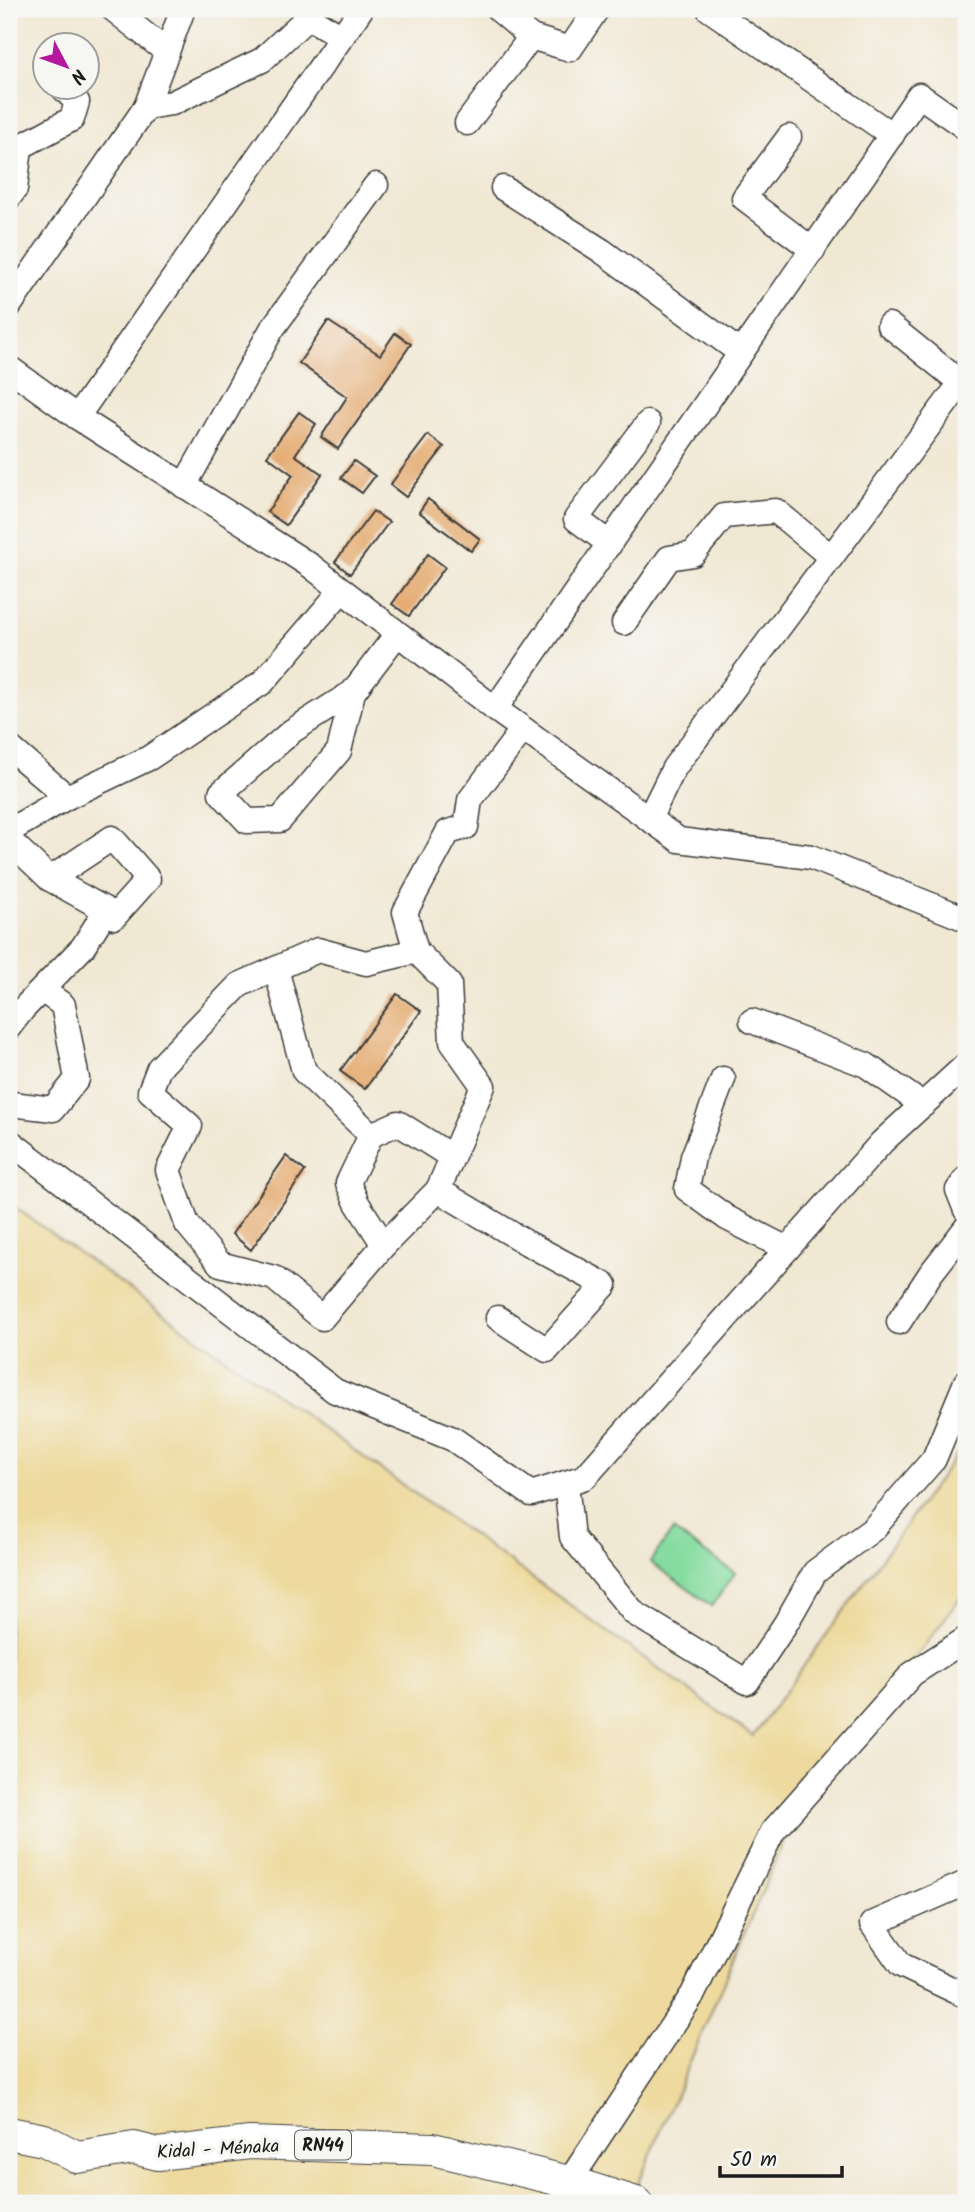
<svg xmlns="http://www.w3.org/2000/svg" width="975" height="2212" font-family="Kalam,sans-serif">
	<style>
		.green { fill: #86dca0; stroke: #517c5e; stroke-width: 2 }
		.sand { fill: #eeda9e; stroke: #857b5d; stroke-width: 2 }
		.building { fill: #e4a86c }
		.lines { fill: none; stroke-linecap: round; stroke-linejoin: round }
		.minor-casing { stroke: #3c3b38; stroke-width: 27 }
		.major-casing { stroke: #3c3b38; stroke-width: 34 }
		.minor { stroke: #fff; stroke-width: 24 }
		.major { stroke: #fff; stroke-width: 32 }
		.labels { text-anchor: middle; stroke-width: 7; stroke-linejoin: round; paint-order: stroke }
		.shield { fill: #f6f6f2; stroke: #5d5d5c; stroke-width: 2 }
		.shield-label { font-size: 18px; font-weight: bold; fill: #1c1c1c }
		.street-label { font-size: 19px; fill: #1c1c1c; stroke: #f6f6f2 }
	</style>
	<rect width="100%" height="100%" fill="#f6f6f2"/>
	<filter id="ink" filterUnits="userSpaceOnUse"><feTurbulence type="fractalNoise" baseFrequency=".0143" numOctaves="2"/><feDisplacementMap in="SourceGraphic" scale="14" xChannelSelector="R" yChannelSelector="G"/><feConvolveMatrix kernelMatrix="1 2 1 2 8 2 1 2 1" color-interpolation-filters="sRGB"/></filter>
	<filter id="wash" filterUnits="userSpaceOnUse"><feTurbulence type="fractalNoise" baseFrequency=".00686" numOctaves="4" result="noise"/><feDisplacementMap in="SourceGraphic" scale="28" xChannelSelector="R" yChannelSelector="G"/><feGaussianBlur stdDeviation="1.57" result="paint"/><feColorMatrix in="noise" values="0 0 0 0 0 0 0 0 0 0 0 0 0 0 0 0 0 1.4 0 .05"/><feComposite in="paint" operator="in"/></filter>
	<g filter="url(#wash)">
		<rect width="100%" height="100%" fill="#f1e8d4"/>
		<polygon class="green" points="673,1530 735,1573 712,1606 650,1562"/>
		<polygon class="sand" points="9,1203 753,1736 966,1442 966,1590 790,1826 630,2203 9,2203"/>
		<g id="blocks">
			<g class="building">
				<polygon points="328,321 380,355 395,333 411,344 338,449 321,437 347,397 299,363"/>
				<polygon points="299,412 316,424 295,455 322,474 286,525 267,512 293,475 267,456"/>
				<polygon points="428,435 444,447 406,497 390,485"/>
				<polygon points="354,461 375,476 362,493 341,478"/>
				<polygon points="428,499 480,539 471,551 419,512"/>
				<polygon points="373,511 389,522 350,574 335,562"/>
				<polygon points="428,554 445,567 409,616 392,604"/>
				<polygon points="397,994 421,1011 365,1089 340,1071"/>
				<polygon points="286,1156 305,1171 251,1250 232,1234"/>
			</g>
		</g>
	</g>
	<g filter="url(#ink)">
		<use href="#blocks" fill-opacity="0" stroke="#3c3b38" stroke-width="2"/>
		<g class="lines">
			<defs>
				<g id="minor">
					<polyline points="113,9 167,52"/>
					<polyline points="709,9 892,135"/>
					<polyline points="531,37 570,49 597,9"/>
					<polyline points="146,107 172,103 262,60 308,17 342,37"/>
					<polyline points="467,123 531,37 498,9"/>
					<polyline points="789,137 744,198 813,250"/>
					<polyline points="503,188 602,251 741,353"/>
					<polyline points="9,197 15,189 20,147 72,119 77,102 63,88"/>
					<polyline points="9,306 146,107 183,9"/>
					<polyline points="9,368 77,417 311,566 495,709 679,840 811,857 966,919"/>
					<polyline points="77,417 361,9"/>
					<polyline points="184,486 272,329 376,185"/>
					<polyline points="610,544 576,519 648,423"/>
					<polyline points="624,623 669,558 693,554 724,516 776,511 831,557"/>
					<polyline points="353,692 339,751 280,820 247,821 221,793 292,731 353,692 397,634"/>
					<polyline points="495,709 919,95 966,128"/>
					<polyline points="9,747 67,797 149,758 263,682 341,591"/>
					<polyline points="649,819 674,768 961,383 889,325"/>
					<polyline points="9,831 67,797"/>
					<polyline points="9,840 50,879 106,910 83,947 23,1009 9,1027"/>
					<polyline points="50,879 112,838 148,879 114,917 106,910"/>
					<polyline points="416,951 366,963 318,950 239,985 159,1068 150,1091 190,1126 168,1170 187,1224 220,1264 274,1278 322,1318 384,1245 438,1190"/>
					<polyline points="276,969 304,1071 371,1135"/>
					<polyline points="752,1021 866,1065 923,1105"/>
					<polyline points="723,1079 693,1157 687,1189 727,1218 787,1249"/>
					<polyline points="9,1102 11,1104 53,1109 77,1079 63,1005 42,990"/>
					<polyline points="9,1141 335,1391 453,1439 531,1494 585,1477 882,1142 966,1065"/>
					<polyline points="966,1179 958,1190 966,1210"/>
					<polyline points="384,1245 357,1203 348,1183 371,1135 398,1123 452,1157"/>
					<polyline points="498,1318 547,1350 605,1285 527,1243 438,1190 483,1086 452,1042 449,984 416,951 405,912 448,832 466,827 470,800 523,729"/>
					<polyline points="899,1322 931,1273 966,1228"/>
					<polyline points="566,1483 572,1537 634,1613 747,1682 786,1623 815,1572 873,1529 934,1459 966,1382"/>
					<polyline points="966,1883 872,1924 901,1965 966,1996"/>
					<polyline points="569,2182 693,1994 773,1831 912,1674 966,1639"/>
				</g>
				<polyline id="major" points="9,2133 44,2140 77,2157 134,2148 158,2154 250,2143 433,2149 569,2182 636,2203"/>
			</defs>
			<use href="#minor" class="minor-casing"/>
			<use href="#major" class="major-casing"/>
			<use href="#minor" class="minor"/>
			<use href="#major" class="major"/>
		</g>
	</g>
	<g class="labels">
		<rect class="shield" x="295" y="2130.5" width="56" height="29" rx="5"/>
		<g class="shield-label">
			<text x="323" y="2151">RN44</text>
		</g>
		<g class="street-label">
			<text transform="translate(218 2148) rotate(-3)" y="7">Kidal - Ménaka</text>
		</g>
	</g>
	<rect width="975" height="2212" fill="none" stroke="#f6f6f2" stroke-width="35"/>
	<g transform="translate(66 66) rotate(131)"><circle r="33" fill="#f6f6f2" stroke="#9f9f9c" stroke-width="2"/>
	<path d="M0-5L12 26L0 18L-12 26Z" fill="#b5179e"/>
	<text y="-10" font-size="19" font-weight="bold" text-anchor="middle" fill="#1c1c1c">N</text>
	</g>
	<path d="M720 2166v10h122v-10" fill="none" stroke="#1c1c1c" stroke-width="3.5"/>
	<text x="730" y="2166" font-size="21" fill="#1c1c1c" stroke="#f6f6f2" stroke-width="5" paint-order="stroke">50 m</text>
</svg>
